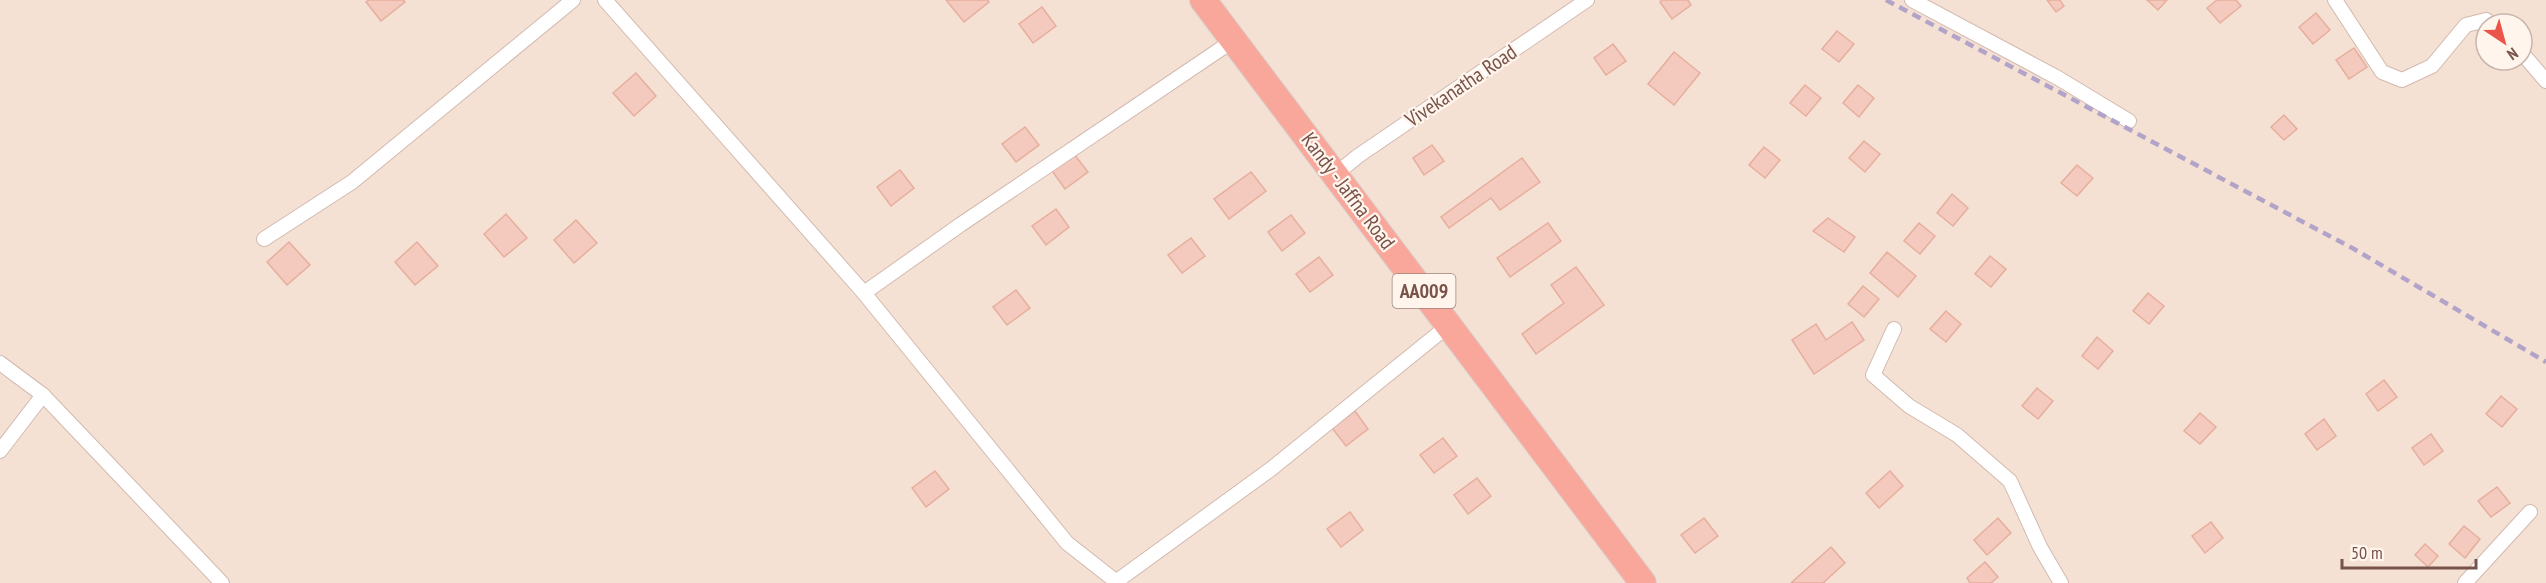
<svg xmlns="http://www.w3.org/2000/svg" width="2546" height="583" font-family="'PT Sans Narrow',sans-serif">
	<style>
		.residential { fill: #f5e1d4; fill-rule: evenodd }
		.building { fill: #f3cabd; stroke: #e7ae9d; stroke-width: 1.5 }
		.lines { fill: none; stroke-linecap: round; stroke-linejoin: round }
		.street-casing { stroke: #d2b9ae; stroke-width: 16 }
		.highway-casing { stroke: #d9cfcc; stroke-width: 28 }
		.street { stroke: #fff; stroke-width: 14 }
		.highway { stroke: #f9a69b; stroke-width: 26 }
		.rail { stroke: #b2a4c8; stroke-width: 4.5; stroke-dasharray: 9 6; stroke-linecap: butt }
		.labels { text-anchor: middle; stroke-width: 4.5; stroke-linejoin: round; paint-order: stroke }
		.shield { fill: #fff5ed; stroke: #a0847b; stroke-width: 1.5 }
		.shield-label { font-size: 20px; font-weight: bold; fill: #78534a }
		.street-label { font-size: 21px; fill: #78534a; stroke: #fff5ed }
	</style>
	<rect width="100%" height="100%" fill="#fdf1e6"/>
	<path class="residential" d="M0,0H2546V583H0ZM2486,24H2522V60H2486Z"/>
	<g class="building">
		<polygon points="369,0 403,0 405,2 381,21 366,2"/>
		<polygon points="946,0 988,0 989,2 964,22"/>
		<polygon points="1662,0 1688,0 1691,5 1672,19 1660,2"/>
		<polygon points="2047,0 2060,0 2064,6 2056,12"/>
		<polygon points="2147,0 2167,0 2158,10"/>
		<polygon points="2217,0 2236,0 2241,6 2220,23 2207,8"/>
		<polygon points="1042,7 1056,26 1033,43 1019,24"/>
		<polygon points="2316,13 2330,30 2313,44 2299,27"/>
		<polygon points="1837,31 1854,44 1839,62 1822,49"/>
		<polygon points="1613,44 1626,61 1606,75 1594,58"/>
		<polygon points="2354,48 2367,67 2349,79 2336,60"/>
		<polygon points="1674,52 1700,73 1674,105 1648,84"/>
		<polygon points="636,73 656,96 634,116 613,93"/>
		<polygon points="1805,85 1821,98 1806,116 1790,103"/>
		<polygon points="1858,85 1874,98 1859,117 1843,103"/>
		<polygon points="2284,115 2297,129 2284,140 2271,127"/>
		<polygon points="1025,127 1039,145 1016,162 1002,144"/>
		<polygon points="1864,141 1880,154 1865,172 1849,158"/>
		<polygon points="1432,145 1444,161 1424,175 1413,158"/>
		<polygon points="1764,147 1780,160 1765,178 1749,165"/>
		<polygon points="1074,154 1088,172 1065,189 1052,171"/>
		<polygon points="1522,158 1540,182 1500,210 1491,198 1449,228 1441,217"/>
		<polygon points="2077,165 2093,178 2077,196 2061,183"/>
		<polygon points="900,170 914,188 891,206 877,187"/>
		<polygon points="1251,172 1266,191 1229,219 1214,199"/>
		<polygon points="1952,194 1968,208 1953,226 1937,213"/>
		<polygon points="1056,209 1069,227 1046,245 1032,226"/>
		<polygon points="506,214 527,238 504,257 484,234"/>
		<polygon points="1291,215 1305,233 1282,251 1268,232"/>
		<polygon points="1828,218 1855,237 1844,252 1813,231"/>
		<polygon points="576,220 597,243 574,263 554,240"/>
		<polygon points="1548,223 1561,241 1510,277 1497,258"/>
		<polygon points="1919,223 1935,236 1920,254 1904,241"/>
		<polygon points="1191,238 1205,256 1182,273 1168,255"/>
		<polygon points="289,242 310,265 287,285 267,262"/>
		<polygon points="417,242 438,266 415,285 395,262"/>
		<polygon points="1887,252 1916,276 1898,297 1870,273"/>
		<polygon points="1990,256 2006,269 1991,287 1975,274"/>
		<polygon points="1319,257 1333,275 1310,292 1296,274"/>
		<polygon points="1576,267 1604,305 1536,354 1522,334 1564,303 1551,285"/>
		<polygon points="1863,286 1879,299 1864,317 1848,304"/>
		<polygon points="1016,290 1030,308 1007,325 993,307"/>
		<polygon points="2148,293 2164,306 2149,324 2133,311"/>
		<polygon points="1946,311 1961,324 1946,342 1930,329"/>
		<polygon points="1852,322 1864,340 1814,374 1792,340 1816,324 1826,340"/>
		<polygon points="2097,337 2113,351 2098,369 2082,356"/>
		<polygon points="2384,380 2397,397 2378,411 2366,394"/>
		<polygon points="2037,388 2053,401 2038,419 2022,406"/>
		<polygon points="2501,396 2517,409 2502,427 2486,414"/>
		<polygon points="1355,411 1368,429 1346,446 1332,428"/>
		<polygon points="2200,413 2216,427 2200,444 2184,431"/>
		<polygon points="2324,419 2336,436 2317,450 2305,434"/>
		<polygon points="2431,434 2443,451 2424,465 2412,448"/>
		<polygon points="1443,438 1457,456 1434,473 1420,455"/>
		<polygon points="935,471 949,489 926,507 912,488"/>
		<polygon points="1890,471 1903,486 1879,508 1866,493"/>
		<polygon points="1477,478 1491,496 1468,514 1454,495"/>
		<polygon points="2497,487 2510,503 2491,517 2478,501"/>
		<polygon points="1350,512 1363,530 1341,547 1327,529"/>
		<polygon points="1704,518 1718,536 1695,553 1681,535"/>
		<polygon points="1998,518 2011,533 1987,555 1974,540"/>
		<polygon points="2211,522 2223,538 2205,553 2192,536"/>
		<polygon points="2464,526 2480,539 2465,558 2449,544"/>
		<polygon points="2425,544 2438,556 2428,567 2415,555"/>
		<polygon points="1831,547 1845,563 1823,583 1791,583"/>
		<polygon points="1985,562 1998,577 1991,583 1970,583 1967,578"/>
	</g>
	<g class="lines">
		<defs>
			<g id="street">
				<polyline points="605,0 864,293 1067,543 1118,583"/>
				<polyline points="1912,0 2058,78 2129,121"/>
				<polyline points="2335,0 2382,72 2402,80 2432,66 2466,25 2486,20 2492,24"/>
				<polyline points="2522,53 2546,81"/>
				<polyline points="1336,174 1358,156 1587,0"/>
				<polyline points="264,239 352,182 573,0"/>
				<polyline points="864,293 960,225 1234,40"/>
				<polyline points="1894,329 1873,375 1909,406 1957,435 2010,481 2040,547 2061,583"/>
				<polyline points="0,363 43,395 222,583"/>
				<polyline points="0,451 43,395"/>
				<polyline points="1117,581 1271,469 1449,325"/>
				<polyline points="2465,583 2530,512"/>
			</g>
			<polyline id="highway" points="1203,0 1643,583"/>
		</defs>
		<use href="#street" class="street-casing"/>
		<use href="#highway" class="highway-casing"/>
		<use href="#street" class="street"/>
		<use href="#highway" class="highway"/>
		<polyline class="rail" points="1886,0 2354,249 2546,362"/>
	</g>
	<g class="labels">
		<rect class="shield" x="1392.5" y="274" width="63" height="34" rx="4.5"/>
		<g class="shield-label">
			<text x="1424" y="298">AA009</text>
		</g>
		<g class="street-label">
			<text transform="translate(1461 86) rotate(-34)" y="7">Vivekanatha Road</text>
			<text transform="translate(1348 191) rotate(53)" y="7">Kandy - Jaffna Road</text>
		</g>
	</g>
	<g transform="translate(2504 42) rotate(144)"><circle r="28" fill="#fff5ed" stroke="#c9b4ac" stroke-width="1.5"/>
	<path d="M0-4.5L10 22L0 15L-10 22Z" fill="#eb5448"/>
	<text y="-9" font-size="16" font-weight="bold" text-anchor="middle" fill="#78534a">N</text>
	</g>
	<path d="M2342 559v9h134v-9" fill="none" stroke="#78534a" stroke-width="3"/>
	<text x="2351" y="559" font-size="18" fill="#78534a" stroke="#fff5ed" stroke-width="4.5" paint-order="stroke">50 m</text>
</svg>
